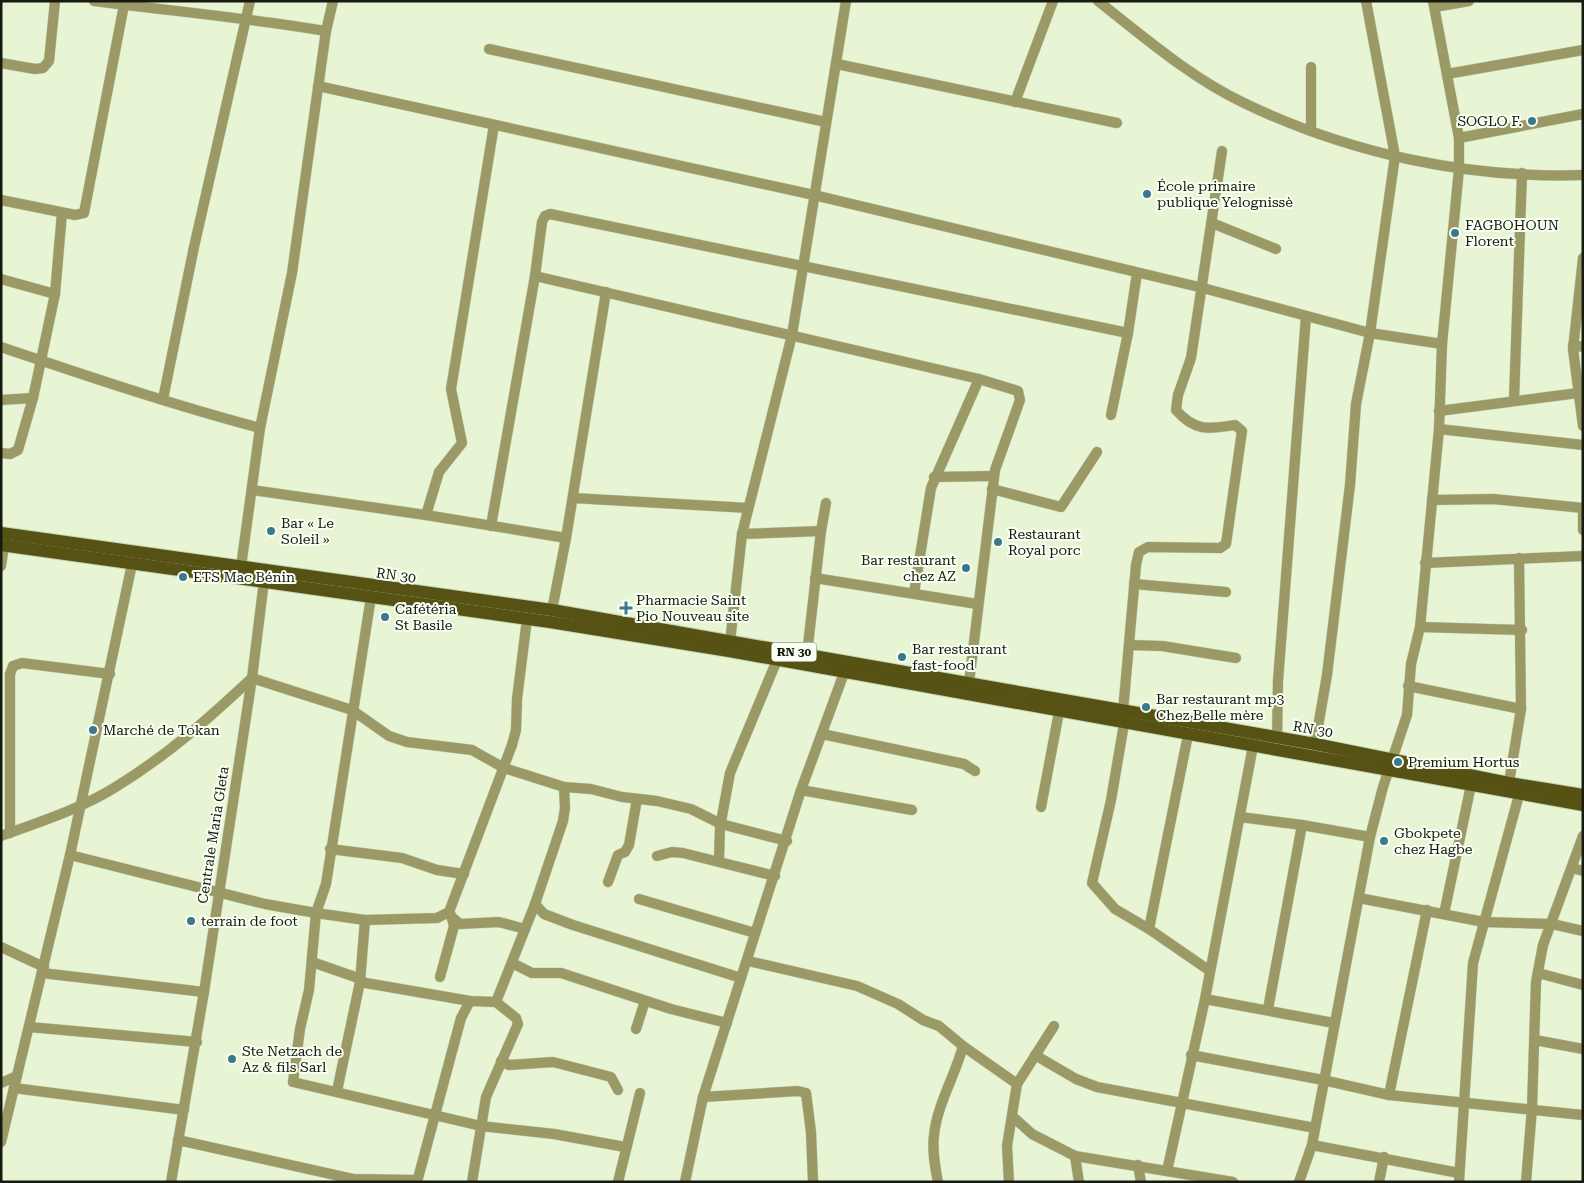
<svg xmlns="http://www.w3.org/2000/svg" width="1584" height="1183" font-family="'Roboto Serif',serif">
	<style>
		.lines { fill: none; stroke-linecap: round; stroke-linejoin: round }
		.minor-casing { stroke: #c6d2b5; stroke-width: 11 }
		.major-casing { stroke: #c6d2b5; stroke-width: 14 }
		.minor { stroke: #9b9a66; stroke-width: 10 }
		.major { stroke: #555214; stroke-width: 12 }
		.poi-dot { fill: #39798c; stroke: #f9fff2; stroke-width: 2 }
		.labels { text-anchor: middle; stroke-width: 4; stroke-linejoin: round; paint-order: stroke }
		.shield { fill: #f9fff2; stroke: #5a5f53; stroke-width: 1 }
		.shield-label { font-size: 12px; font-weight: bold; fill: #161a0f }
		.poi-label { font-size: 14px; fill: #161a0f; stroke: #f9fff2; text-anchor: start }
		.street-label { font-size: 14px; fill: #161a0f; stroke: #f9fff2 }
	</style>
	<rect width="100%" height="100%" fill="#e8f5d5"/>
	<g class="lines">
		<defs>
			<g id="minor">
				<path d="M94,1C172,11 249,18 326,31"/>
				<path d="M1098,1C1144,37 1191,78 1244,103C1348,153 1467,179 1583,175"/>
				<polyline points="1435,7 1469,1"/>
				<polyline points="489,49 826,122"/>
				<polyline points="1,63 35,69 43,68 49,61 55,1"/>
				<polyline points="837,64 1117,123"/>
				<polyline points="1447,74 1583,50"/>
				<polyline points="318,86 814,195 1203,288 1370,333 1442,344"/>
				<polyline points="1015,102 1053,1"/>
				<polyline points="1311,131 1311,67"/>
				<polyline points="1459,138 1583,114"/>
				<polyline points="1,200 75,215 84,213 124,5"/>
				<polyline points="1212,223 1276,249"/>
				<polyline points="1583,258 1573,349 1583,426"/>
				<polyline points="535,276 979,379 1018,391 1020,400 995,470 969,683"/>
				<polyline points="1,279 55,294"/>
				<polyline points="1573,345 1583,347"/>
				<path d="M1,347C87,376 173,405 260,428"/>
				<polyline points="163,399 194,247 250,1"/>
				<polyline points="1,400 33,398"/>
				<polyline points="1514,400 1522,173"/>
				<polyline points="1439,411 1578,393"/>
				<polyline points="1111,415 1128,333 1137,273"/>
				<polyline points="1439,429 1583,445"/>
				<polyline points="1,453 10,454 18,450 33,398 55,294 62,213"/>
				<polyline points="934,477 994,476"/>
				<polyline points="992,489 1061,507 1097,452"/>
				<polyline points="252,490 426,515 566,538"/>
				<polyline points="573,498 748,508"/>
				<polyline points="1432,500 1493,499 1583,508"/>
				<polyline points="1583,514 1583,530"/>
				<polyline points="426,515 439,472 462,443 451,389 494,125"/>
				<polyline points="491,526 535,276 542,222 545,216 550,214 1128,333"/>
				<polyline points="821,531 826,503"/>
				<polyline points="742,534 821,531 807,654"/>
				<polyline points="1425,563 1583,556"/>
				<polyline points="1,566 4,546"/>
				<polyline points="240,574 260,428 292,273 326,31 333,1"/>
				<polyline points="815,578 977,604"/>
				<polyline points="1134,584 1226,592"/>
				<polyline points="914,593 931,488 979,379"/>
				<polyline points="371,597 326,884 316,913 309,990 300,1029 293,1082 481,1126 554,1134 625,1147"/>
				<polyline points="552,610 566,538 606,292"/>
				<polyline points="1420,627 1522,630"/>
				<polyline points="730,642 742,534 792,335 846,1"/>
				<polyline points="1129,645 1162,646 1236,658"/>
				<polyline points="1408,686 1521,709"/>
				<path d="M1123,711L1136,565L1139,552L1148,547L1220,548L1226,544L1242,431L1235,425C1209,429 1195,432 1176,410L1178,395L1191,358L1222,151"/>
				<polyline points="1124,724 1111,800 1092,883 1115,909 1149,929 1210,971"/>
				<polyline points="822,734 964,764 975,771"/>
				<polyline points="1277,738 1278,681 1306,316"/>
				<polyline points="1315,744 1327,675 1350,485 1356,404 1370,333 1395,156 1366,1"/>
				<polyline points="1509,783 1521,709 1519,558"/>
				<polyline points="801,790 912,810"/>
				<polyline points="1041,807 1059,712"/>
				<polyline points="1240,817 1302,825 1370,837"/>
				<polyline points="10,833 10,674 13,666 22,663 110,674"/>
				<path d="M1,836C39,822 80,809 114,788C168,755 207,720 252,678L352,710L389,736L407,742L472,750L504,768L564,787L591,789L622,797L657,801L691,809L721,824L787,841"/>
				<polyline points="330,849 402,858 437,870 464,874"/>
				<polyline points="70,855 265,904 316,913 365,920 437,918 449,912 512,745 516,730 517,699 527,619"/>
				<polyline points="657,856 672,852 683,853 775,876"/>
				<polyline points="719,860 720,827 730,773 777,660"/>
				<polyline points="1572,868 1583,871"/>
				<polyline points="608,882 618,855 625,852 629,845 637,799"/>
				<polyline points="1359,898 1484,922 1552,924 1583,931"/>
				<polyline points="639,899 755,933"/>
				<polyline points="535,904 544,914 573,925 741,978"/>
				<polyline points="1444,914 1471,785"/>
				<polyline points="453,918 460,924 499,922 525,929"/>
				<polyline points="1149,929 1188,735"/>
				<polyline points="1,947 44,967"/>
				<polyline points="748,961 857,986 898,1004 923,1020 939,1026 963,1046"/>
				<polyline points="312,962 361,979"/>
				<polyline points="512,963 532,973 561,973 671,1009 727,1023"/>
				<polyline points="42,973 204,992"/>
				<polyline points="1538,973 1583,985"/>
				<polyline points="440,977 454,926 451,915"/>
				<polyline points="360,982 470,1001 496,1002 516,1018 518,1024 486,1097 472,1182"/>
				<polyline points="1205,999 1334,1023"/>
				<polyline points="496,1002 535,904 563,821 565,808 564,787"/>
				<polyline points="1268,1009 1302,825"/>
				<polyline points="29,1027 197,1042"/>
				<polyline points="636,1029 645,1001"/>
				<polyline points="1535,1040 1583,1049"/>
				<polyline points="1035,1055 1076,1079 1097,1087 1315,1128"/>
				<polyline points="1191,1055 1323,1080 1389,1095 1583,1115"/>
				<polyline points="501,1061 509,1065 553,1062 611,1077 618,1090"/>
				<polyline points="1,1083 17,1076"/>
				<polyline points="14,1088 184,1110"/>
				<polyline points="337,1091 360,982 365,920"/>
				<polyline points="1389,1095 1427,910"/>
				<polyline points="703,1097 798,1091 806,1093 811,1132 813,1182"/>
				<polyline points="1012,1116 1032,1134 1075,1156 1233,1182"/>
				<polyline points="178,1140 353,1179 417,1180"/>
				<polyline points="1,1142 70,855 132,564"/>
				<polyline points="1312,1145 1459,1173"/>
				<polyline points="1075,1156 1079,1182"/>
				<polyline points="1138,1165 1141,1182"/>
				<polyline points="1167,1171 1205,999 1253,746"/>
				<polyline points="171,1182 204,992 252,678 264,581"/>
				<polyline points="417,1182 461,1018 470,1001"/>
				<polyline points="618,1182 640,1093"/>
				<polyline points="685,1182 703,1097 801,790 844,673"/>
				<path d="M938,1182C935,1167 932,1151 934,1135C937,1105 955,1076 963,1046L1017,1084"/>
				<polyline points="1009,1182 1007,1146 1017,1084 1054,1026"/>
				<polyline points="1299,1182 1312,1145 1370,837 1383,787 1407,715 1411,664 1420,627 1439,429 1442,344 1459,169 1459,138 1433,1"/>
				<polyline points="1379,1182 1384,1157"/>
				<polyline points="1459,1182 1473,963 1519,795"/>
				<polyline points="1526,1182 1532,1108 1536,982 1543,945 1583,836"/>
			</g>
			<g id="major">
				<polyline points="1,533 552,610 1315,744 1509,783 1583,795"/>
				<polyline points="1,545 550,622 729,651 1583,805"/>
			</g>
		</defs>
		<use href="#minor" class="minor-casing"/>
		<use href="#major" class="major-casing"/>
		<use href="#minor" class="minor"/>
		<use href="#major" class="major"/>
	</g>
	<g class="poi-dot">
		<circle cx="1532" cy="121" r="5"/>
		<circle cx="1147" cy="194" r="5"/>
		<circle cx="1455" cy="233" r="5"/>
		<circle cx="271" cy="531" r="5"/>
		<circle cx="998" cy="542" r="5"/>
		<circle cx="966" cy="568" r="5"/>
		<circle cx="183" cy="577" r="5"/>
		<path d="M623.5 600.5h5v5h5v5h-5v5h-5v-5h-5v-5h5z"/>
		<circle cx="385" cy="617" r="5"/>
		<circle cx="902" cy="657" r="5"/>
		<circle cx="1146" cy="707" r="5"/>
		<circle cx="93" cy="730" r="5"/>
		<circle cx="1398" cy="762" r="5"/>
		<circle cx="1384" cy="841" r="5"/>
		<circle cx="191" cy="921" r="5"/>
		<circle cx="232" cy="1059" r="5"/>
	</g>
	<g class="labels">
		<rect class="shield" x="771.5" y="642.5" width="45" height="19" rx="4"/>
		<g class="shield-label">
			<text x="794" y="656">RN 30</text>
		</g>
		<g class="poi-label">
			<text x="1522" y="126" text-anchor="end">SOGLO F.</text>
			<text x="1157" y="191">École primaire<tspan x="1157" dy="16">publique Yelognissè</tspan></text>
			<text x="1465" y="230">FAGBOHOUN<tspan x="1465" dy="16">Florent</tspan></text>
			<text x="281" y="528">Bar « Le<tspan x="281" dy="16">Soleil »</tspan></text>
			<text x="1008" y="539">Restaurant<tspan x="1008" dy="16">Royal porc</tspan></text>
			<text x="956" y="565" text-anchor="end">Bar restaurant<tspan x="956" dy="16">chez AZ</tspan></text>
			<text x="193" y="582">ETS Mac Bénin</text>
			<text x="636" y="605">Pharmacie Saint<tspan x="636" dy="16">Pio Nouveau site</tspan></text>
			<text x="395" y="614">Cafétéria<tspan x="395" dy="16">St Basile</tspan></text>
			<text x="912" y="654">Bar restaurant<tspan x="912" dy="16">fast-food</tspan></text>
			<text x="1156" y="704">Bar restaurant mp3<tspan x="1156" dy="16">Chez Belle mère</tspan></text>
			<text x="103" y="735">Marché de Tokan</text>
			<text x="1408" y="767">Premium Hortus</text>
			<text x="1394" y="838">Gbokpete<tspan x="1394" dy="16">chez Hagbe</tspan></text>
			<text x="201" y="926">terrain de foot</text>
			<text x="242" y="1056">Ste Netzach de<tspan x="242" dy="16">Az &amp; fils Sarl</tspan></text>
		</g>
		<g class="street-label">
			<text transform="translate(396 575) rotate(8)" y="5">RN 30</text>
			<text transform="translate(1313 729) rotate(10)" y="5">RN 30</text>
			<text transform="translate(213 835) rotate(-81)" y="5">Centrale Maria Gleta</text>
		</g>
	</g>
	<rect width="1584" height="1183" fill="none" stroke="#161a0f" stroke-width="5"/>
</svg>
